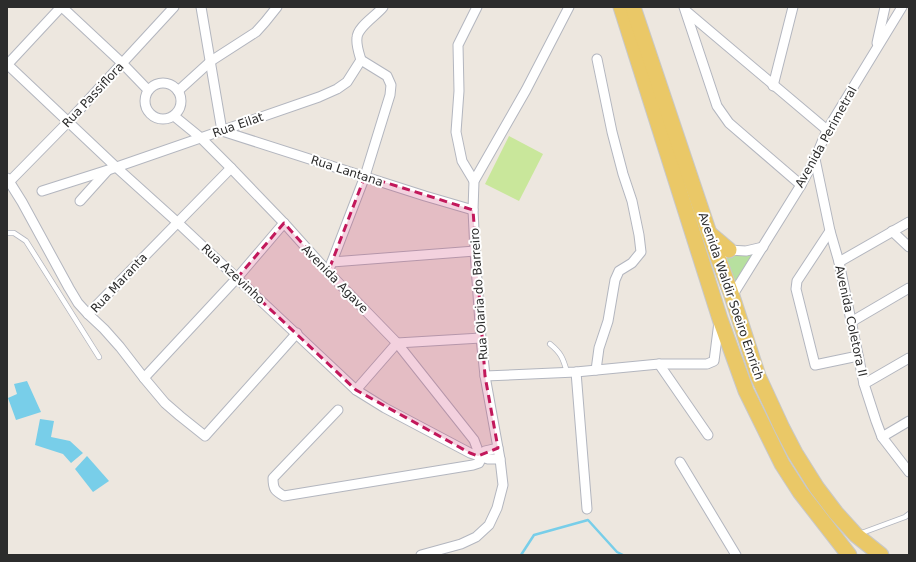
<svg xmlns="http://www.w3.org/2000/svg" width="916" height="562" font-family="'DejaVu Sans',sans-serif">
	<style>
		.green { fill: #b7e09f }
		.pitch { fill: #c9e79b }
		.water { fill: #78cee9 }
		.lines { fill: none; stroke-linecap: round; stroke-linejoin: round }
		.stream { stroke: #78cee9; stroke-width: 2.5 }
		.service-casing { stroke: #b3b6bf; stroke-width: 6 }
		.minor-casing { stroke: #b3b6bf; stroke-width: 11 }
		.primary-casing { stroke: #c8c8c8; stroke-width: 17 }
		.service { stroke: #fff; stroke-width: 4.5 }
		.minor { stroke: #fff; stroke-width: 9 }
		.primary { stroke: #eac867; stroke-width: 15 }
		.marked { fill: #c2185b; fill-opacity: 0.2; stroke: #c2185b; stroke-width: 3; stroke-dasharray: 8 5; stroke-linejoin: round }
		.labels { text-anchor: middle; stroke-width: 4; stroke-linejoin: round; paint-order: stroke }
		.street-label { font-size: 12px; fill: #2c2c2c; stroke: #fff }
	</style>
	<rect width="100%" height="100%" fill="#ede7df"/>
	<polygon class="green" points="754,253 733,286 722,260 729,254"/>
	<polygon class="pitch" points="509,136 543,154 519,201 485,184"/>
	<g class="water">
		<polygon points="27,381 41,412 16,420 8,398 17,394 14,384"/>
		<polygon points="40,419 54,421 51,437 70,441 83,453 71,463 63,454 35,445"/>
		<polygon points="87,456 109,481 93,492 75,469"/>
	</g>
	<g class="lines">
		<polyline class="stream" points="521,555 534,535 588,520 617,552 623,555"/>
		<defs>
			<g id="service">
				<polyline points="7,233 14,233 26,241 99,357"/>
				<path d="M550,344C561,353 563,358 567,372"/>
				<polyline points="859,534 905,517 909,514"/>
			</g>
			<g id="minor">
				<polyline points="62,7 122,63 148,90"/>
				<polyline points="201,7 222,131 425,196 473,210"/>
				<polyline points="684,7 717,106 729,123 801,185"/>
				<polyline points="686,11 827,130"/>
				<polyline points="877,43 885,7"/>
				<polyline points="7,65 61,7"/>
				<polyline points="8,65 116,167 177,222 356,390 385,408 470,453 488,459 500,459"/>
				<circle cx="163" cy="101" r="18"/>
				<polyline points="773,86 793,7"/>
				<polyline points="178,91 211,61 256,32 265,22 277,7"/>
				<path d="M174,116L201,138L231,168L284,223L328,272L397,343L474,440L477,448L480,461L479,463L473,465L284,496C275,491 273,489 273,478L338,410"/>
				<polyline points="815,159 830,231 839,262 864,384 876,421 882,437 909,472"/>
				<polyline points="7,178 22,202 69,288 78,303 88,314 104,329 120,347 144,378 165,403 180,416 205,436 297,333"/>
				<polyline points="10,181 68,122 174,7"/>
				<polyline points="474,181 462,161 456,132 459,91 458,45 477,7"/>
				<path d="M42,191L108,170L319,97L337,89L347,82L361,60C359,53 356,45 357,38C357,27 376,16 383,7"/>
				<polyline points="80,201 107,171"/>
				<polyline points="830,231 797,281 796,289 815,365 858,356"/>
				<polyline points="892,231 909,247"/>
				<polyline points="725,253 729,250 746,251 763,247"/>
				<polyline points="332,262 475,251"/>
				<polyline points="839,262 909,222"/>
				<polyline points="328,272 365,176 390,95 391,85 387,76 361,60"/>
				<polyline points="732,296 801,185 815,159 827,130 902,7"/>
				<polyline points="88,314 231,168"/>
				<polyline points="851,322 909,288"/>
				<polyline points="659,364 708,435"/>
				<polyline points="596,370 599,348 608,321 615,280 619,271 632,263 641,252 639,235 632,201 623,174 612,132 597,59"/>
				<polyline points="576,372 587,509"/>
				<polyline points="485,376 576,372 659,364 707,364 714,361 719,322"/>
				<polyline points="144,378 237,278 284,223"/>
				<polyline points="864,384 909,358"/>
				<polyline points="356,390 397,343 481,338"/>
				<polyline points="882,437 909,421"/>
				<polyline points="478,456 485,451 498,448"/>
				<polyline points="680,462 736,555"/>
				<polyline points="421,555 461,544 476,537 489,525 497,508 503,485 500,459 485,376 481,338 475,251 473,210 474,181 526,90 569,7"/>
			</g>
			<g id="primary">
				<polyline points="621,7 720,319 746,391 782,464 800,492 849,555"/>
				<polyline points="633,7 709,233 732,296 758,376 782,428 795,453 817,488 836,513 856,535 881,555"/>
				<polyline points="710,234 729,250"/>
			</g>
		</defs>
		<use href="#service" class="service-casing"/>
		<use href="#minor" class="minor-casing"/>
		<use href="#primary" class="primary-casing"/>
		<use href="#service" class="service"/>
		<use href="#minor" class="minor"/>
		<use href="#primary" class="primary"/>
	</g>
	<path class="marked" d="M365,176L473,210L485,376L498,448L478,456L470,453L356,390L237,278L284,223L328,272Z"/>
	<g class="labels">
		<g class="street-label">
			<text transform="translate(93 95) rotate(-47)" y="4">Rua Passiflora</text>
			<text transform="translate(238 125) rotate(-19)" y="4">Rua Eilat</text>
			<text transform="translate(826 137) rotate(-61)" y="4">Avenida Perimetral</text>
			<text transform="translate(347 171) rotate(18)" y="4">Rua Lantana</text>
			<text transform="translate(233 274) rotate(43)" y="4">Rua Azevinho</text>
			<text transform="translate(335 279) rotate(46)" y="4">Avenida Agave</text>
			<text transform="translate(119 283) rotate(-47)" y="4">Rua Maranta</text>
			<text transform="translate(479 294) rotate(-94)" y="4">Rua Olaria do Barreiro</text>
			<text transform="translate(731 296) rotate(71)" y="4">Avenida Waldir Soeiro Emrich</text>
			<text transform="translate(851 321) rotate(78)" y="4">Avenida Coletora II</text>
		</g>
	</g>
	<rect width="916" height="562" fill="none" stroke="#2c2c2c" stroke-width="16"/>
</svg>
